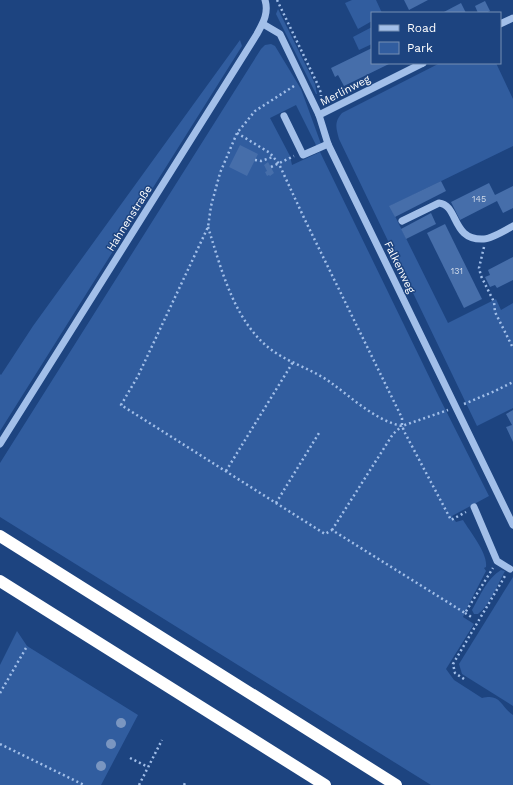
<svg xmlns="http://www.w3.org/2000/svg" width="513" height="785" font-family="'Work Sans',sans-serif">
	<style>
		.green { fill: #315d9f }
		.building { fill: #466eaa }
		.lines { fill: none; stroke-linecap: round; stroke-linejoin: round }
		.path { stroke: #a2bfe9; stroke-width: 2.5; stroke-dasharray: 2 3; stroke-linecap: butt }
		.minor { stroke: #a2bfe9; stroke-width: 7 }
		.highway { stroke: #fff; stroke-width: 12 }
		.tree { fill: #7a96c1 }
		.labels { text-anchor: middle; stroke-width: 3; stroke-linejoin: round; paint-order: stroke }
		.number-label { font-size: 9px; fill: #d1dbea }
		.street-label { font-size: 11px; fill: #fff; stroke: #1d4480 }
	</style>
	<rect width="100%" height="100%" fill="#1d4480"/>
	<g class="green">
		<polygon points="352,0 376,0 382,13 372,13 372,21 358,29 345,3"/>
		<polygon points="278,9 315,84 317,94 316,94 276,14"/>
		<polygon points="372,27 372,44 359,50 353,37"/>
		<polygon points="240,40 242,46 0,431 0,374 1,375 33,326"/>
		<path d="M271,44L275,46L301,89L321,144L317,147L296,105L270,118L290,156L292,165L320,152L439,397L489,496L452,516L456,522L463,520C470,532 488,553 486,567L484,568L486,571L470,602L463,617L474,624L446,669L454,680L482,698C501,693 500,706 513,715V785H431L0,517V463L261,49L265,45Z"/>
		<path d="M440,63H496L513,99V146L390,206L448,323L496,299L501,310L513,303V408L477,426L339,139C336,128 334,122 342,113Z"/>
		<path d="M501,570L505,571C498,584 489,606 478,614H474L472,610C480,596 487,578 501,570Z"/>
		<polygon points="513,577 513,706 462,674 459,664"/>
		<polygon points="17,631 27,646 138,715 101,785 0,785 0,665"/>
	</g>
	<g class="building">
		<polygon points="404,0 428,0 409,10"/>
		<polygon points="485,1 490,11 486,13 478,13 475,6"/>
		<polygon points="461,3 466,13 442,13"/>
		<polygon points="372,48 372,63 391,63 344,86 338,75 335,77 331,68"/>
		<polygon points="240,145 258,154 247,176 229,167"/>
		<polygon points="268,162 274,173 270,176 269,175 267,176 265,172 267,171 264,165"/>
		<polygon points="441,181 446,191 395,217 389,206"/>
		<polygon points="489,183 495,195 513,186 513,208 503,213 497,201 460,220 451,202"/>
		<polygon points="431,213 436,224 406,239 401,229"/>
		<polygon points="445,224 482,299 464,308 427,233"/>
		<polygon points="513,257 513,280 497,288 495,285 490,287 485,277 490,275 488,270"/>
		<polygon points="513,410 513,442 506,427 512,425 506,414"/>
	</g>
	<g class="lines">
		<g class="path">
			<polyline points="277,0 317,83 321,93 321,96"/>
			<polyline points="294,86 255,111 237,133 220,173 211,206 208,227 138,376 121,405 325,534 332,530 465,613 493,568"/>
			<polyline points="237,133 270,153 279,164 305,220 402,418 402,426 405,433 451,520 466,512"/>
			<polyline points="255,160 261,161 273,157"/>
			<polyline points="271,167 294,156"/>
			<path d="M208,227C222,271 235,326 276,353C293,364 313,370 330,382C351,397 376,421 402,426L448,410"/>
			<polyline points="484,247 479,268 481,276 494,302 495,312 513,348"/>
			<polyline points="464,404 495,391 513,382"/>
			<polyline points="226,471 293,362"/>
			<polyline points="276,503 319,433"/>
			<polyline points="332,530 393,434 402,426"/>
			<polyline points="465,613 473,618"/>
			<polyline points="464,679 455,673 453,664 505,576"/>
			<polyline points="0,693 26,648"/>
			<polyline points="0,744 84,785"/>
			<polyline points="130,758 148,767"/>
			<polyline points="139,785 162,740"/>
			<polyline points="184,785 186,781"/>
		</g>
		<g class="minor">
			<polyline points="263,24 280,34 319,115 328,144 513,525"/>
			<polyline points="500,24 513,18"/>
			<polyline points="319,115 423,63"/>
			<polyline points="284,116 303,155 328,144"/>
			<path d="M402,221L439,203C459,205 451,241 484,239C491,239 506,230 513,226"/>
			<path d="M0,444L257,34C263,23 269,13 265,0"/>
			<polyline points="474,507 497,561 510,569"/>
		</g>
		<g class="highway">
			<polyline points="0,536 396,785"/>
			<polyline points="0,581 325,785"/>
		</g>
	</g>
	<g class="tree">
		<circle cx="121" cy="723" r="5"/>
		<circle cx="111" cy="744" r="5"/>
		<circle cx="101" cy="766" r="5"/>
	</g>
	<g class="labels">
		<g class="number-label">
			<text x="479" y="202">145</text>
			<text x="457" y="274">131</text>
		</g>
		<g class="street-label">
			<text transform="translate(345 90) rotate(-27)" y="4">Merlinweg</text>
			<text transform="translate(129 218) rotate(-58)" y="4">Hahnenstraße</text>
			<text transform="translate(400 267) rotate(64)" y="4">Falkenweg</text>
		</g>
	</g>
	<rect x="371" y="12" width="130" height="52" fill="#1d4480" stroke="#778fb3"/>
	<rect x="379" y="25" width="20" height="6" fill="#a2bfe9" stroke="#778fb3"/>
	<text x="407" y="32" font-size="12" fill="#ffffff">Road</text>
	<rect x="379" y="42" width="20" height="12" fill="#315d9f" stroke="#778fb3"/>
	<text x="407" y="52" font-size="12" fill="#ffffff">Park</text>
</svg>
